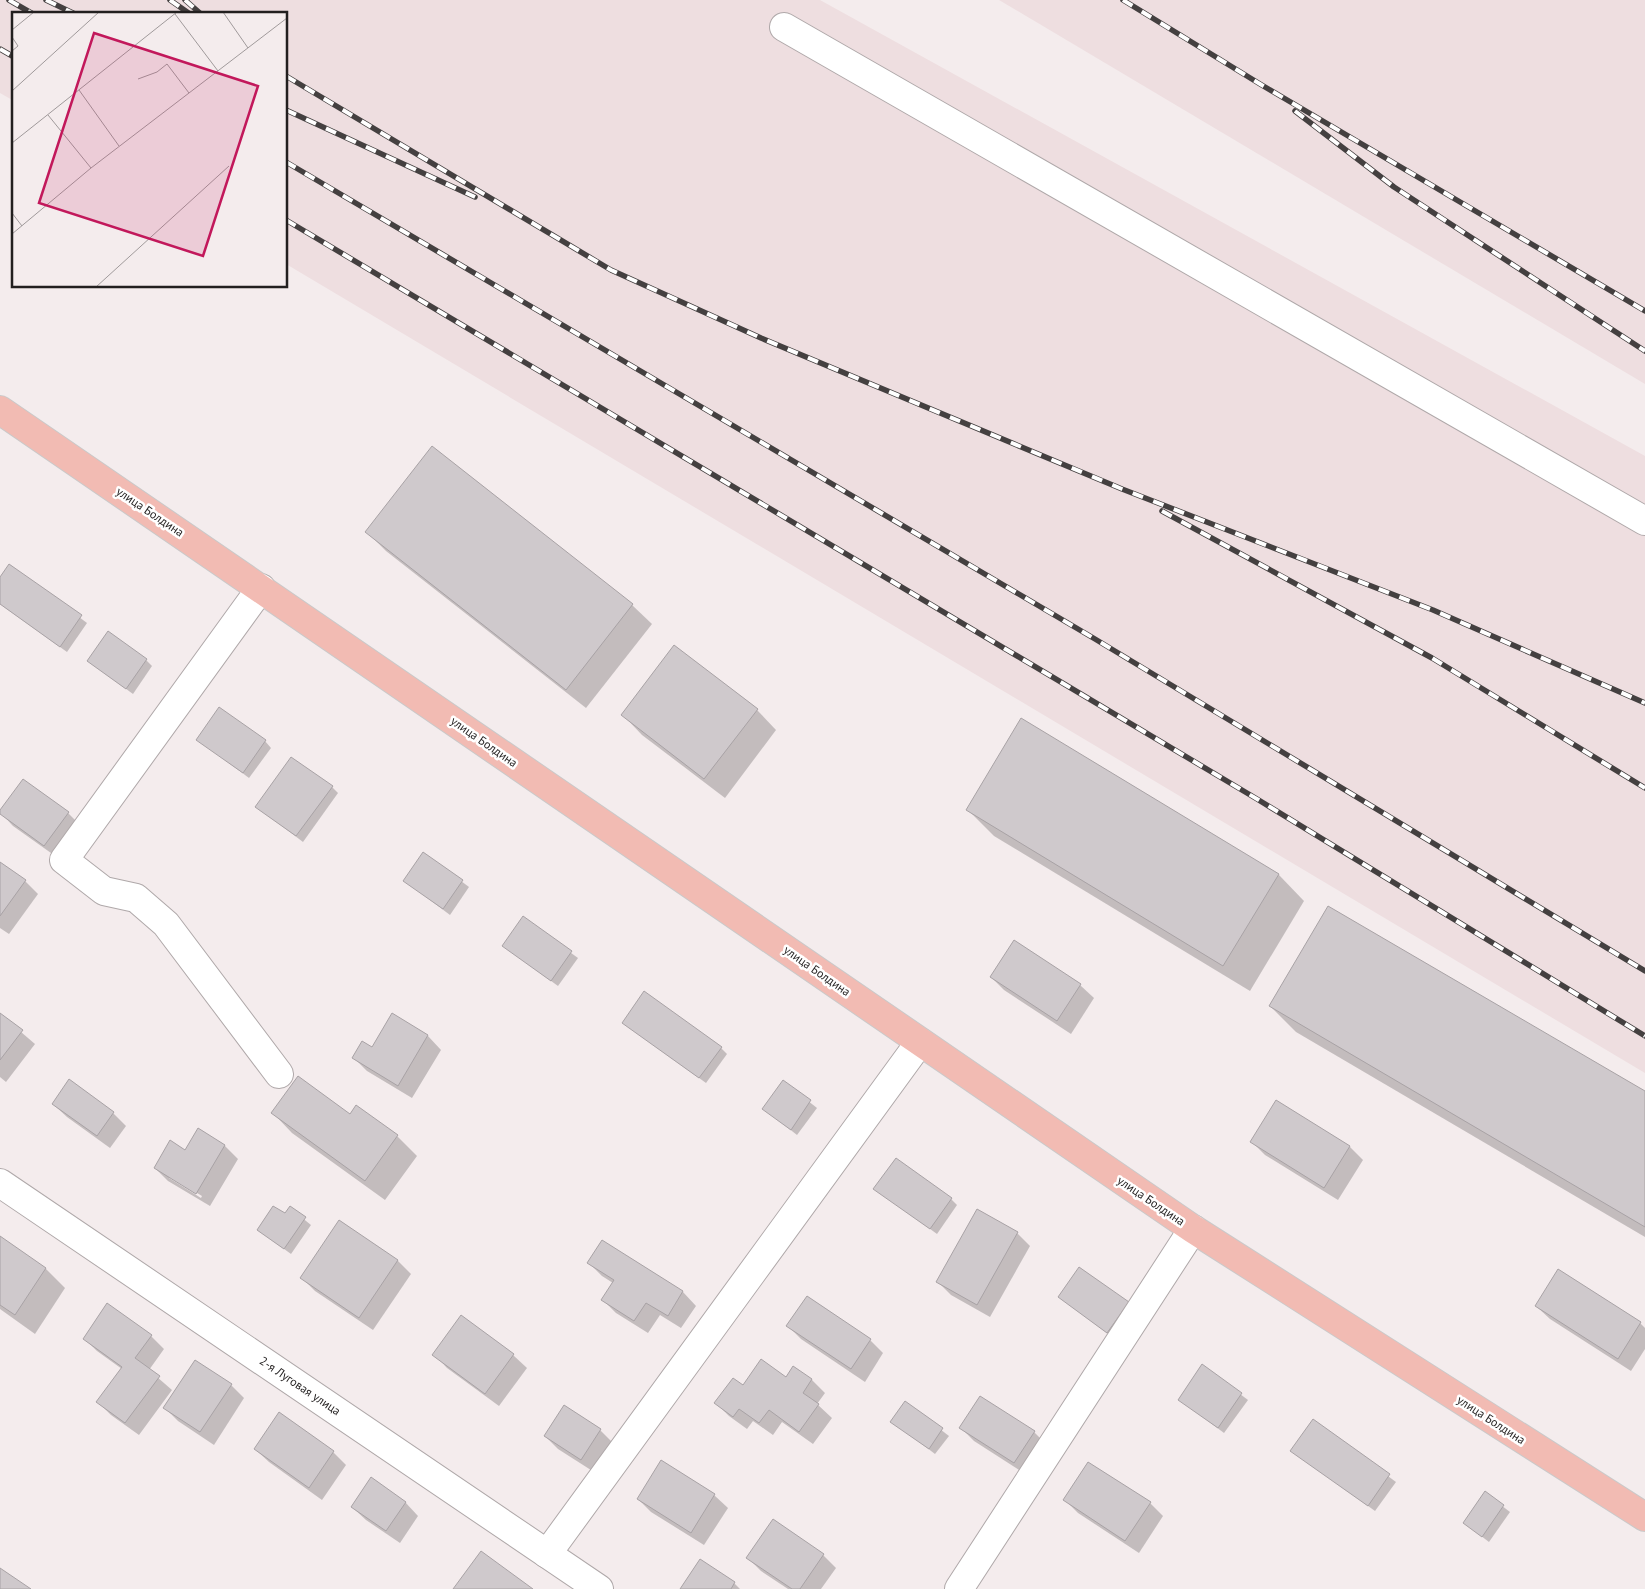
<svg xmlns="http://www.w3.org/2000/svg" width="1645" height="1589" font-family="'PT Sans',sans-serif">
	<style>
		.built { fill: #eedee0 }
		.shadow { fill: #0003; fill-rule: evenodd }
		.building { fill: #cfc9cc; stroke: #a8a2a5 }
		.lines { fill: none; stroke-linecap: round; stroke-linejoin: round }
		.minor-casing { stroke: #afa8a9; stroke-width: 30 }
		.major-casing { stroke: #cac9c9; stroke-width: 30 }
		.minor { stroke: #fff; stroke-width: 28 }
		.major { stroke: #f2bbb3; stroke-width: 28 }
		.rail-casing { stroke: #444040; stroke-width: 5.5 }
		.rail { stroke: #fff; stroke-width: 4; stroke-dasharray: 11; stroke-linecap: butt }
		.labels { text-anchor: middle; stroke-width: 5; stroke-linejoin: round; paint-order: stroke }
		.street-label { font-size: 12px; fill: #221f1f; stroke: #fff }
		.inset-road { fill: none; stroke: #a09a9b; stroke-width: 1 }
		.view { fill: #c2185b; fill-opacity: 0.15; stroke: #c2185b; stroke-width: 2.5 }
		.inset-edge { fill: none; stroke: #221f1f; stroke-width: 2.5 }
	</style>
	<rect width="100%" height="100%" fill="#f4eced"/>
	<g class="built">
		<polygon points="0,0 820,0 1645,456 1645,1073 286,264 286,14 14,14 14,101 0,93"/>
		<polygon points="999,0 1645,0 1645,384"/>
	</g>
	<g class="shadow">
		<polygon points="367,532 632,605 652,624 586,708 386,551"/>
		<polygon points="10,565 87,623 67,652 0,604 0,579"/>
		<polygon points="146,660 152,666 133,694 88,661"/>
		<polygon points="757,710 776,730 725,798 642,735 623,715"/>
		<polygon points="1022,720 1279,875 1304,901 1250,991 994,836 968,810"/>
		<polygon points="197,739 265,741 271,748 249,778"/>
		<polygon points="332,787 338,793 303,842 257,807"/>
		<polygon points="0,812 68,813 81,826 58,858 13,826"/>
		<polygon points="424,853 469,887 450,915 405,881"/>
		<polygon points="0,863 25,881 38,894 9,934 0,928"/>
		<polygon points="523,918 578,958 558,986 503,946"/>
		<polygon points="1014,942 1080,985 1094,998 1071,1034 1004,990 991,977"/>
		<polygon points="1270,1006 1645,1093 1645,1237 1296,1032"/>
		<polygon points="0,1014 35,1044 6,1082 0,1077"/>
		<polygon points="393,1015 428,1036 441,1050 412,1098 367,1071 354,1058 372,1048"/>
		<polygon points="623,1023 721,1048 727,1054 706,1083"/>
		<polygon points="783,1081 817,1108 797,1135 764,1109"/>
		<polygon points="1277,1102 1350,1147 1363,1160 1338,1200 1265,1155 1252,1142"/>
		<polygon points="53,1104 113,1113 126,1126 110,1148 67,1117"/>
		<polygon points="357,1107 397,1136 417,1156 385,1200 292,1133 273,1113 350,1116"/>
		<path d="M199,1130L225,1146L238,1159L210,1206L168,1181L155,1168L186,1152ZM169,1176L202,1196L201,1198L169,1178Z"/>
		<polygon points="875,1189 951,1199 957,1205 937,1234"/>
		<polygon points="290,1208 311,1225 291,1254 258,1230 285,1215"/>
		<polygon points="340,1222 398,1261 411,1274 373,1330 315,1291 302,1278"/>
		<polygon points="1017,1233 1030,1246 990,1317 951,1295 938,1282"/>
		<polygon points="0,1238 46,1269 65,1288 35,1334 0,1309"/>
		<polygon points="602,1242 683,1292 696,1306 681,1328 660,1315 648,1333 616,1313 603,1300 613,1283 602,1276 589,1263"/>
		<polygon points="1080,1268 1129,1303 1114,1338 1059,1297"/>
		<polygon points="1536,1306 1640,1323 1645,1328 1645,1349 1631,1371 1550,1319"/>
		<polygon points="462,1317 513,1355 527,1368 499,1406 447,1368 434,1354"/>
		<polygon points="788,1326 870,1340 883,1353 865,1382 801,1339"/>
		<polygon points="151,1336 164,1349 149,1370 172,1390 139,1435 111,1415 98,1402 122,1369 97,1351 84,1338"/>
		<polygon points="1203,1366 1248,1400 1224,1433 1179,1399"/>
		<polygon points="794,1368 812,1380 825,1393 817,1404 832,1418 813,1444 782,1422 773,1435 753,1421 747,1429 729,1416 716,1403 743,1387 786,1378"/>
		<polygon points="231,1385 244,1398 214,1445 178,1421 165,1408"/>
		<polygon points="906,1403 949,1436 935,1454 892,1421"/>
		<polygon points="280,1414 333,1452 346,1465 322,1500 269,1462 255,1449"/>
		<polygon points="1313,1421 1396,1482 1375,1511 1292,1451"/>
		<polygon points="961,1428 1034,1432 1047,1445 1027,1475 974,1441"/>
		<polygon points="600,1430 613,1443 594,1472 558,1449 545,1436"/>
		<polygon points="1485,1493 1510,1512 1489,1542 1464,1523"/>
		<polygon points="714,1495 728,1508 704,1545 651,1512 638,1499"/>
		<polygon points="1065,1500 1150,1503 1163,1516 1139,1553 1078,1513"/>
		<polygon points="405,1502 418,1516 400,1543 366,1520 352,1507"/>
		<polygon points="823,1555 836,1568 821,1589 788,1589 761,1571 748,1558"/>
		<polygon points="734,1583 740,1589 683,1589"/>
	</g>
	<g class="building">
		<polygon points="432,446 633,604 566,690 365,532"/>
		<polygon points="9,564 82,615 60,647 0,604 0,577"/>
		<polygon points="108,631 147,659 126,689 87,661"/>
		<polygon points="674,645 758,709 704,779 621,715"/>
		<polygon points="219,707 266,740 243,773 196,740"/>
		<polygon points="1021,718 1279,874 1223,966 966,810"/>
		<polygon points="291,757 333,786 296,836 255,807"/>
		<polygon points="23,779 69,812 44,846 0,814 0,810"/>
		<polygon points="423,852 463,880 443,909 403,881"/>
		<polygon points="0,862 26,880 0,916"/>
		<polygon points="1328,906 1645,1091 1645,1227 1269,1006"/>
		<polygon points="523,916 572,951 551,981 502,946"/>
		<polygon points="1014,940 1081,984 1057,1021 990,977"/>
		<polygon points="644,991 722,1047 699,1078 622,1023"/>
		<polygon points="0,1013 23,1030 0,1060"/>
		<polygon points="392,1013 428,1035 398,1086 352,1058 362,1041 372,1047"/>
		<polygon points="298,1076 350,1114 356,1105 398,1135 365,1181 271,1113"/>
		<polygon points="69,1079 114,1112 97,1136 52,1104"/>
		<polygon points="783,1080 811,1100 791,1130 762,1109"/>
		<polygon points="1276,1100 1350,1146 1324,1188 1250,1142"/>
		<polygon points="198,1128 225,1145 196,1194 154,1168 170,1140 185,1150"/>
		<polygon points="896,1158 952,1198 930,1229 873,1189"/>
		<polygon points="273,1206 285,1213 290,1206 306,1217 284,1249 257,1230"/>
		<polygon points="977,1209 1018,1232 977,1305 936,1282"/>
		<polygon points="339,1220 398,1260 359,1318 300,1278"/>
		<polygon points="0,1236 46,1268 15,1315 0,1305"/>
		<polygon points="602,1240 683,1291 668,1316 646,1303 634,1321 601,1300 614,1280 587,1263"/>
		<polygon points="1079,1267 1129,1302 1107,1333 1058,1297"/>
		<polygon points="1558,1269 1641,1322 1618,1359 1535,1306"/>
		<polygon points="807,1296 871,1339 851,1369 786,1326"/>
		<polygon points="107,1303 152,1335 135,1358 160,1376 125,1423 96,1402 122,1367 83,1339"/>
		<polygon points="461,1315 514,1354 485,1394 432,1355"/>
		<polygon points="761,1359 786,1377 793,1366 812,1379 803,1393 819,1404 799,1432 769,1410 759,1423 739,1409 733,1417 714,1403 733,1378 743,1385"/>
		<polygon points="195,1360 232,1384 200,1432 163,1408"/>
		<polygon points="1202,1364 1242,1393 1218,1428 1178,1400"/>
		<polygon points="980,1396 1035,1431 1014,1463 959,1428"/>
		<polygon points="905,1401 943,1428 929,1449 890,1422"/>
		<polygon points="564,1405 601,1429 581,1460 544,1436"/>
		<polygon points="279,1412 334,1451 309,1488 254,1449"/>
		<polygon points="1313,1419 1390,1474 1368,1506 1290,1451"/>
		<polygon points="661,1460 715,1494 691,1533 637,1499"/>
		<polygon points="1088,1462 1151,1502 1125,1541 1063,1500"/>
		<polygon points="371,1477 406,1502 386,1531 351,1507"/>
		<polygon points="1485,1491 1504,1505 1482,1537 1463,1523"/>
		<polygon points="773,1519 824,1554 800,1589 792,1589 746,1558"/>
		<polygon points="481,1551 533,1589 453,1589"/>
		<polygon points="700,1559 735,1582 731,1589 680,1589"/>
		<polygon points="0,1568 31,1589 0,1589"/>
	</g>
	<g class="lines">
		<defs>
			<g id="minor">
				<polyline points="784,27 1645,521"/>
				<polyline points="261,588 64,860 104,891 136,898 166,924 279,1074"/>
				<polyline points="0,1183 599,1589"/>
				<polyline points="547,1554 920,1042"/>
				<polyline points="959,1589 1193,1229"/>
			</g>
			<polyline id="major" points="0,410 1193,1229 1645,1517"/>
		</defs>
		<use href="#minor" class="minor-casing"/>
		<use href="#major" class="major-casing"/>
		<use href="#minor" class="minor"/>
		<use href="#major" class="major"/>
		<defs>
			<g id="rail">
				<polyline points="9,0 33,14"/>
				<polyline points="46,0 75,14"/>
				<polyline points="170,0 190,14"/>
				<polyline points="185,0 201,14"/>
				<polyline points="1123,0 1260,84 1645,311"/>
				<polyline points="0,49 14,57"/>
				<polyline points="286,76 611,270 761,338 1122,489 1433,610 1645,703"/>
				<polyline points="286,110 475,197"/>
				<polyline points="1295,111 1394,187 1645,351"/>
				<polyline points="286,162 1095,639 1645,971"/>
				<polyline points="286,220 1257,799 1645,1036"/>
				<polyline points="1162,511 1432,658 1645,788"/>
			</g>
		</defs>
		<use href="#rail" class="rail-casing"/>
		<use href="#rail" class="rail"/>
	</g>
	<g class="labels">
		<g class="street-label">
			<text transform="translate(150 512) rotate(34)" y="4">улица Болдина</text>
			<text transform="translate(484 742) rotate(35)" y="4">улица Болдина</text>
			<text transform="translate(817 971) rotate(35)" y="4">улица Болдина</text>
			<text transform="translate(1151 1201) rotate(34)" y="4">улица Болдина</text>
			<text transform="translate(300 1386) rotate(34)" y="4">2-я Луговая улица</text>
			<text transform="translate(1491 1420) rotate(33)" y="4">улица Болдина</text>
		</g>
	</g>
	<g transform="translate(12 12)">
		<rect width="275" height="275" fill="#f4eced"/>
		<path class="inset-road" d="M211,0L236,36M163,2L206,59M0,18L22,0M0,25L6,34L0,39M126,67L145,60L155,52L177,81M67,78L107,134M0,79L87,0M36,103L79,156M0,131L165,0M0,201L10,214M0,222L79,156L275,6M84,275L217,154"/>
		<path class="view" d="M82,21L246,74L191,244L27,191Z"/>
		<rect width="275" height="275" class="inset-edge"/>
	</g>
</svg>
